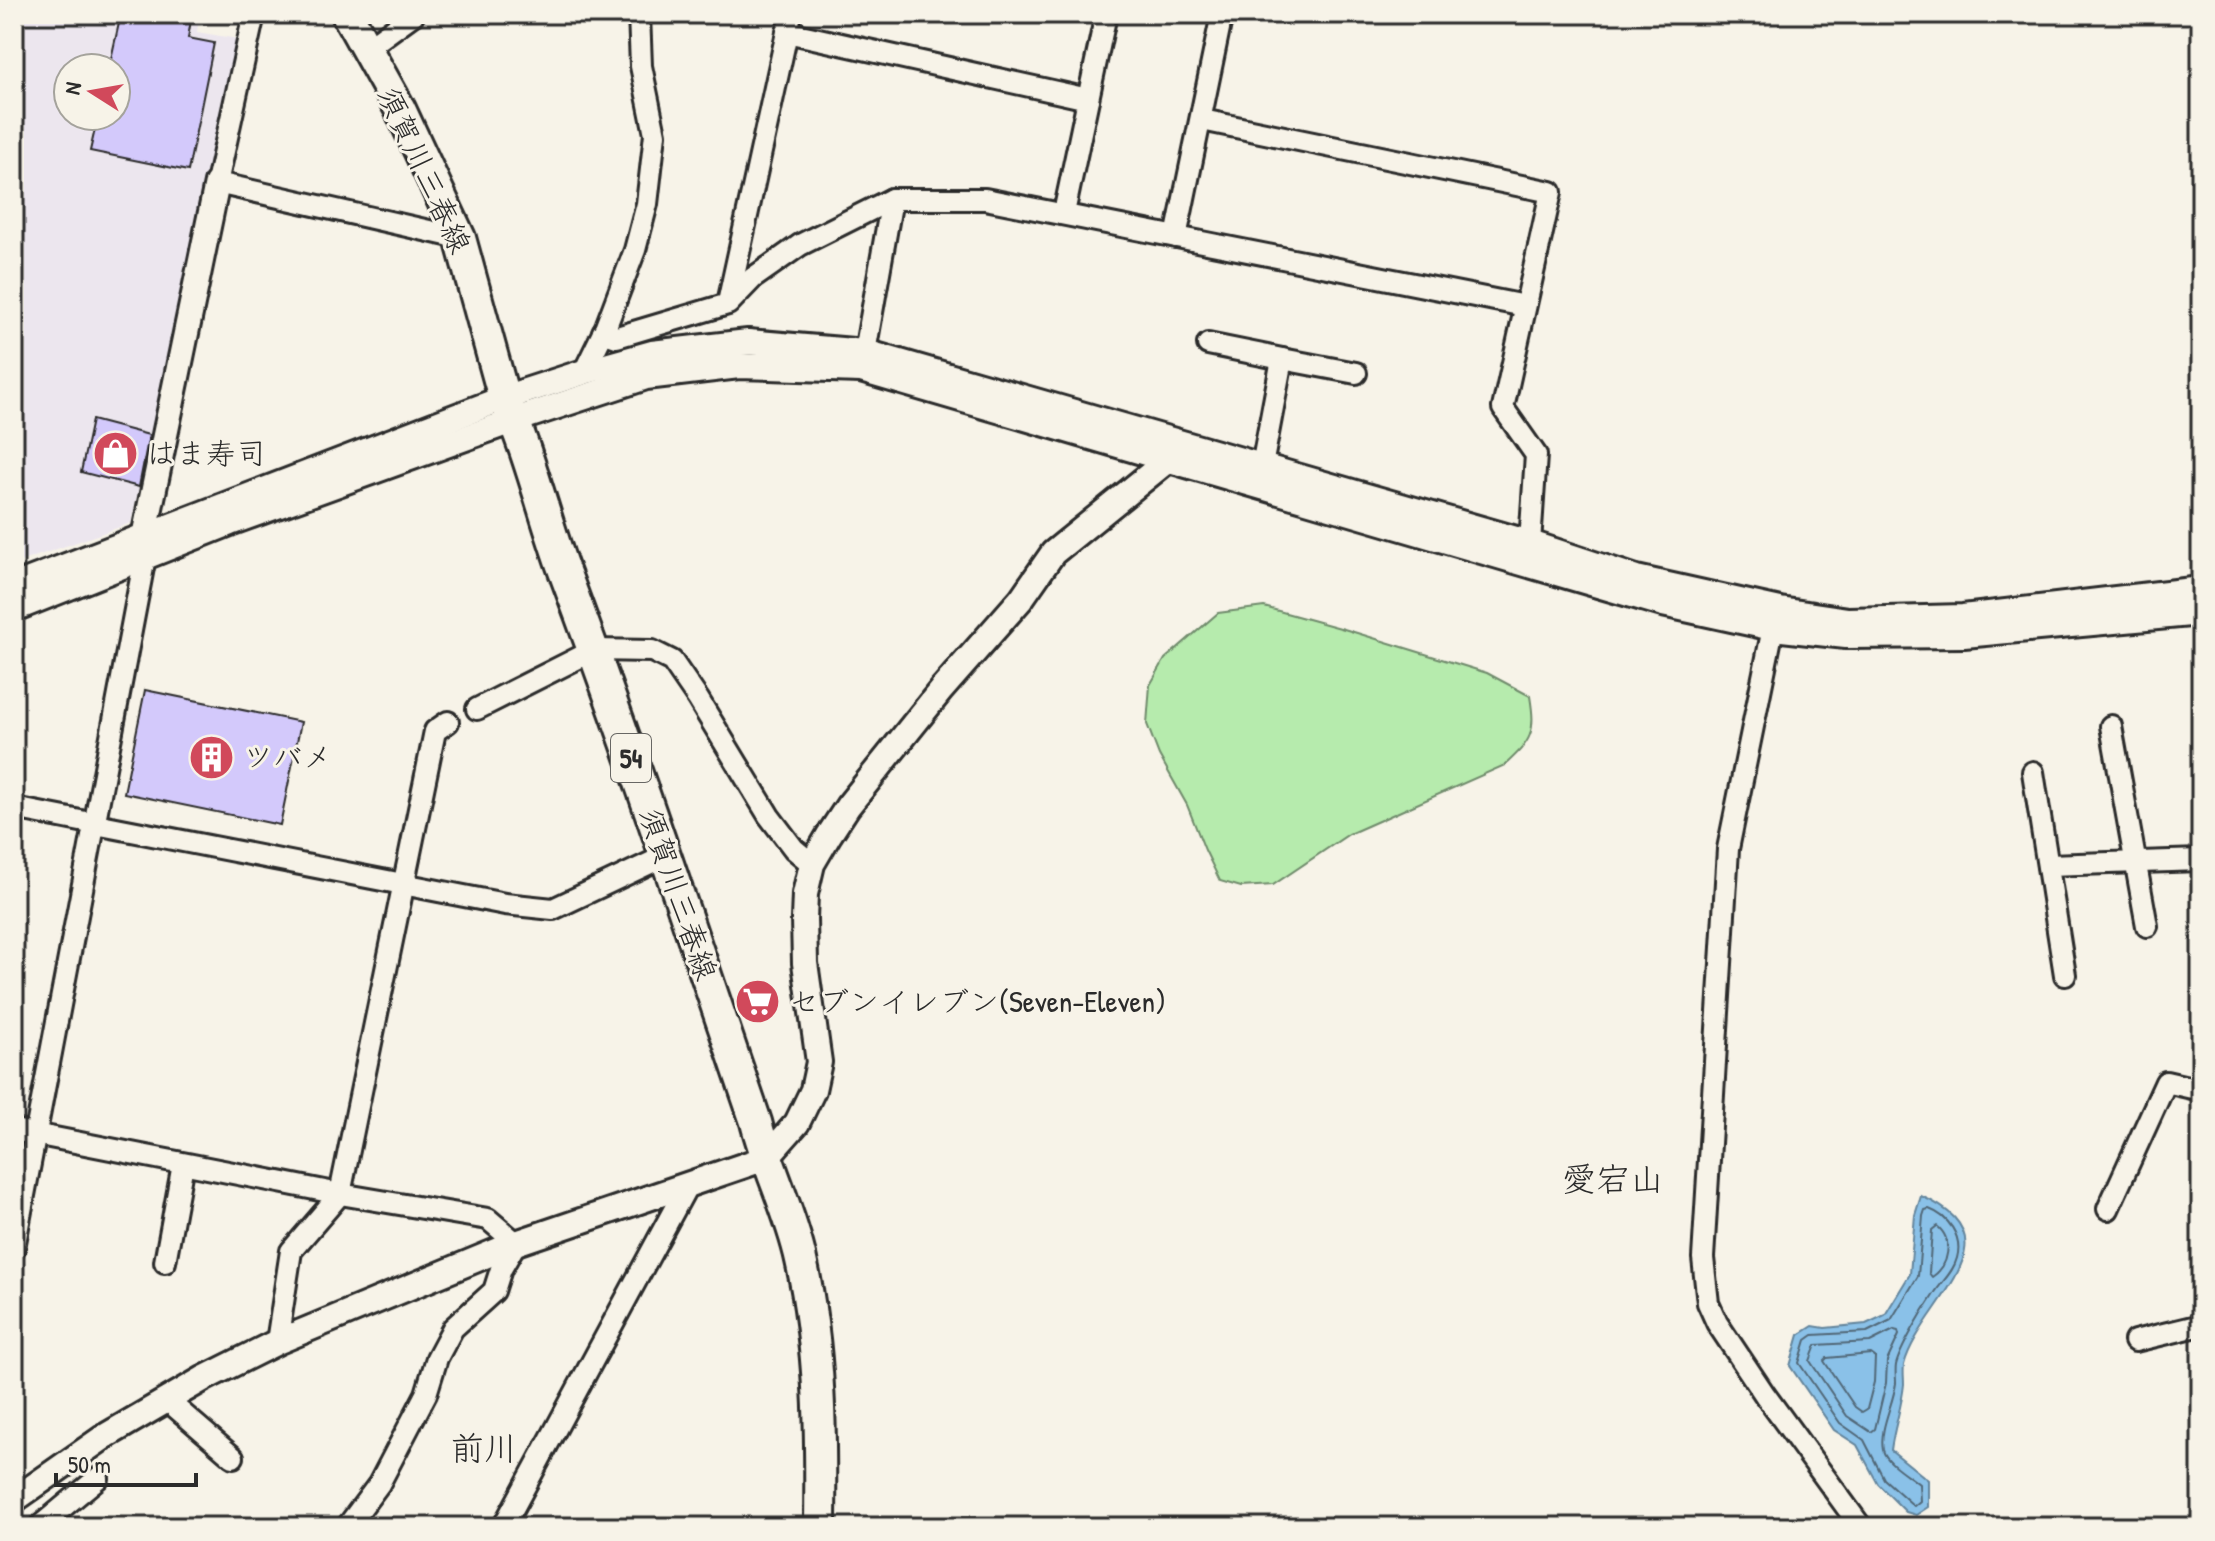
<svg xmlns="http://www.w3.org/2000/svg" width="2215" height="1541" font-family="'Patrick Hand','Klee One',sans-serif">
	<style>
		.built { fill: #ece6ee; fill-rule: evenodd }
		.green { fill: #b6ebad; stroke: #708b6c; stroke-width: 2 }
		.water { fill: #8ac1e8; stroke: #64859c; stroke-width: 2 }
		.lines { fill: none; stroke-linecap: round; stroke-linejoin: round }
		.shore { stroke: #516777; stroke-width: 2 }
		.building { fill: #d3c9fb; stroke: #2b2b2b; stroke-width: 2 }
		.minor-casing { stroke: #2b2b2b; stroke-width: 26 }
		.tertiary-casing { stroke: #2b2b2b; stroke-width: 30 }
		.primary-casing { stroke: #2b2b2b; stroke-width: 36 }
		.minor { stroke: #f7f3e8; stroke-width: 20 }
		.tertiary { stroke: #f7f3e8; stroke-width: 24 }
		.primary { stroke: #f7f3e8; stroke-width: 30 }
		.labels { text-anchor: middle; stroke-width: 6; stroke-linejoin: round; paint-order: stroke }
		.shield { fill: #f7f3e8; stroke: #686764; stroke-width: 2 }
		.shield-label { font-size: 28px; font-weight: bold; fill: #2b2b2b }
		.street-label { font-size: 30px; fill: #2b2b2b; stroke: #f7f3e8 }
		.poi-label { font-size: 30px; fill: #2b2b2b; stroke: #f7f3e8; text-anchor: start }
		.quarter-label { font-size: 34px; fill: #2b2b2b; stroke: #f7f3e8 }
	</style>
	<rect width="100%" height="100%" fill="#f7f3e8"/>
	<filter id="ink" filterUnits="userSpaceOnUse"><feTurbulence type="fractalNoise" baseFrequency=".0125" numOctaves="2"/><feDisplacementMap in="SourceGraphic" scale="16" xChannelSelector="R" yChannelSelector="G"/><feConvolveMatrix kernelMatrix="1 2 1 2 8 2 1 2 1" color-interpolation-filters="sRGB"/></filter>
	<g filter="url(#ink)">
		<path class="built" d="M14,14H200L197,32L238,39L131,523L14,564ZM68,68H116V116H68Z"/>
		<path class="green" d="M1264,607L1344,629L1487,673L1530,696C1536,733 1532,740 1505,765L1349,834L1273,885L1241,887L1220,881L1205,850L1187,805L1159,755L1147,724L1150,685L1165,659L1218,613Z"/>
		<path class="water" d="M1921,1196C2023,1240 1920,1304 1904,1365C1903,1371 1904,1378 1904,1384C1902,1406 1894,1427 1891,1450L1928,1480V1507L1916,1515L1906,1512L1878,1484L1857,1445L1834,1430L1790,1366L1799,1335L1813,1326L1825,1328L1866,1324L1885,1315L1910,1274L1915,1215Z"/>
		<g class="lines">
			<g class="shore">
				<path d="M1929,1209C1948,1216 1963,1236 1957,1258C1953,1273 1942,1281 1934,1294C1924,1309 1900,1348 1896,1365C1895,1371 1896,1377 1896,1383C1893,1405 1879,1429 1883,1450C1886,1463 1910,1476 1919,1484L1920,1501L1914,1506L1884,1479L1864,1440L1840,1423L1799,1363L1806,1340L1813,1335L1867,1332L1891,1320L1918,1276L1923,1216L1925,1210Z"/>
				<path d="M1937,1226C1954,1240 1949,1266 1932,1277L1929,1273L1932,1230Z"/>
				<polygon points="1894,1330 1898,1331 1899,1335 1887,1361 1886,1383 1875,1429 1871,1432 1847,1416 1810,1361 1816,1345 1870,1342"/>
				<polygon points="1871,1354 1875,1357 1874,1382 1867,1409 1862,1412 1855,1407 1824,1361 1827,1358"/>
			</g>
		</g>
		<g class="building">
			<polygon points="121,14 192,14 188,38 214,43 188,171 90,151 98,116 116,116 116,68 109,68"/>
			<polygon points="92,420 149,435 139,487 81,472"/>
			<polygon points="145,690 301,722 280,825 124,793"/>
		</g>
		<g class="lines">
			<defs>
				<g id="minor">
					<polyline points="254,14 217,183 460,238"/>
					<polyline points="787,32 1088,99"/>
					<polyline points="366,49 414,14"/>
					<polyline points="1202,120 1551,192 1503,408 1536,455 1530,543"/>
					<polyline points="1064,213 1106,14"/>
					<polyline points="1176,237 1222,14"/>
					<polyline points="728,303 791,14"/>
					<polyline points="603,332 617,337 728,304 753,278 800,245 892,199 985,199 1525,306"/>
					<polyline points="1208,344 1282,359"/>
					<polyline points="865,352 892,199"/>
					<polyline points="584,372 605,329 635,250 647,204 655,134 641,66 639,14"/>
					<polyline points="1262,466 1282,359 1356,373"/>
					<polyline points="1773,628 1728,849 1703,1258 1708,1303 1717,1323 1765,1395 1861,1527"/>
					<polyline points="477,709 594,650 652,651 672,661 698,699 769,816 794,849 812,864"/>
					<polyline points="2111,726 2147,926"/>
					<polyline points="2033,772 2065,975"/>
					<polyline points="14,808 505,904 553,909 665,856"/>
					<polyline points="2048,865 2201,860"/>
					<polyline points="14,1130 340,1194 488,1219 516,1243 501,1269 494,1291 453,1328 437,1358 426,1394 379,1484 347,1527"/>
					<polyline points="2108,1209 2166,1082 2201,1090"/>
					<polyline points="14,1248 145,557"/>
					<polyline points="165,1262 183,1164"/>
					<polyline points="2135,1341 2201,1325"/>
					<polyline points="277,1342 291,1251 340,1194 435,731 448,722"/>
					<polyline points="167,1400 233,1457"/>
					<polyline points="39,1527 98,1478"/>
					<polyline points="503,1527 687,1186"/>
				</g>
				<g id="tertiary">
					<polyline points="145,547 144,537 217,183"/>
					<polyline points="14,586 504,398 584,372 652,353 748,342 865,352 1530,543 1636,578 1780,610 1848,620 1963,617 2201,589"/>
					<polyline points="14,609 230,523 515,420 646,377 739,366 861,370 1663,604 1773,628 1846,636 1964,635 2201,613"/>
					<polyline points="14,1500 104,1437 203,1379 277,1342 516,1243 766,1158 797,1123 813,1090 819,1062 805,963 804,919 805,894 812,864 829,835 848,806 941,690 1021,599 1053,553 1169,459 1175,449"/>
				</g>
				<path id="primary" d="M347,14L400,109L460,238L504,398C530,453 543,514 564,571C632,753 693,938 756,1122C768,1169 791,1213 801,1260C821,1349 821,1437 820,1527"/>
			</defs>
			<use href="#minor" class="minor-casing"/>
			<use href="#tertiary" class="tertiary-casing"/>
			<use href="#primary" class="primary-casing"/>
			<use href="#minor" class="minor"/>
			<use href="#tertiary" class="tertiary"/>
			<use href="#primary" class="primary"/>
		</g>
	</g>
	<defs>
		<symbol id="shop-disc" viewBox="-11 -11 22 22"><circle r="9.5" fill="#d1495b" stroke="#f7f3e8"/><path d="M-5-2.5h2.3a2.7 3.5 0 0 1 5.4 0H5L5.5 6h-11ZM-1.5-2.5h3a1.5 2.3 0 0 0-3 0Z" fill="#fff"/></symbol>
		<symbol id="building-disc" viewBox="-11 -11 22 22"><circle r="9.5" fill="#d1495b" stroke="#f7f3e8"/><path d="M-4-6H4V6H1V3H-1V6H-4ZM-2.5-4.3h1.7v1.8h-1.7ZM.8-4.3h1.7v1.8H.8ZM-2.5-1h1.7V.8h-1.7ZM.8-1h1.7V.8H.8Z" fill="#fff"/></symbol>
		<symbol id="supermarket-disc" viewBox="-11 -11 22 22"><circle r="9.5" fill="#d1495b" stroke="#f7f3e8"/><path d="M-6-5.5h2.5l.6 2H6L4.5 2H-2.5L-4.4-4H-6ZM-1.5 3.2a1.3 1.3 0 1 0 .1 0ZM3 3.2a1.3 1.3 0 1 0 .1 0Z" fill="#fff"/></symbol>
	</defs>
	<g fill-rule="evenodd">
		<use href="#shop-disc" x="90" y="428" width="51" height="51"/>
		<use href="#building-disc" x="186" y="732" width="51" height="51"/>
		<use href="#supermarket-disc" x="732" y="976" width="51" height="51"/>
	</g>
	<g class="labels">
		<rect class="shield" x="611" y="734" width="40" height="48" rx="6"/>
		<g class="shield-label">
			<text x="631" y="768">54</text>
		</g>
		<g class="street-label">
			<text transform="translate(424 170) rotate(65)" y="10">須賀川三春線</text>
			<text transform="translate(678 894) rotate(71)" y="10">須賀川三春線</text>
		</g>
		<g class="poi-label">
			<text x="146" y="464">はま寿司</text>
			<text x="243" y="767">ツバメ</text>
			<text x="789" y="1012">セブンイレブン(Seven-Eleven)</text>
		</g>
		<g class="quarter-label">
			<text x="1613" y="1191">愛宕山</text>
			<text x="484" y="1460">前川</text>
		</g>
	</g>
	<rect width="2215" height="1541" fill="none" stroke="#f7f3e8" stroke-width="48"/>
	<rect x="24" y="24" width="2167" height="1493" fill="none" stroke="#2b2b2b" stroke-width="3" filter="url(#ink)"/>
	<g transform="translate(92 92) rotate(281)"><circle r="38" fill="#f7f3e8" stroke="#a5a39c" stroke-width="2"/>
	<path d="M0-6L14 30L0 20L-14 30Z" fill="#d1495b"/>
	<text y="-12" font-size="22" font-weight="bold" text-anchor="middle" fill="#2b2b2b">N</text>
	</g>
	<path d="M56 1473v12h140v-12" fill="none" stroke="#2b2b2b" stroke-width="4"/>
	<text x="68" y="1473" font-size="24" fill="#2b2b2b" stroke="#f7f3e8" stroke-width="6" paint-order="stroke">50 m</text>
</svg>
